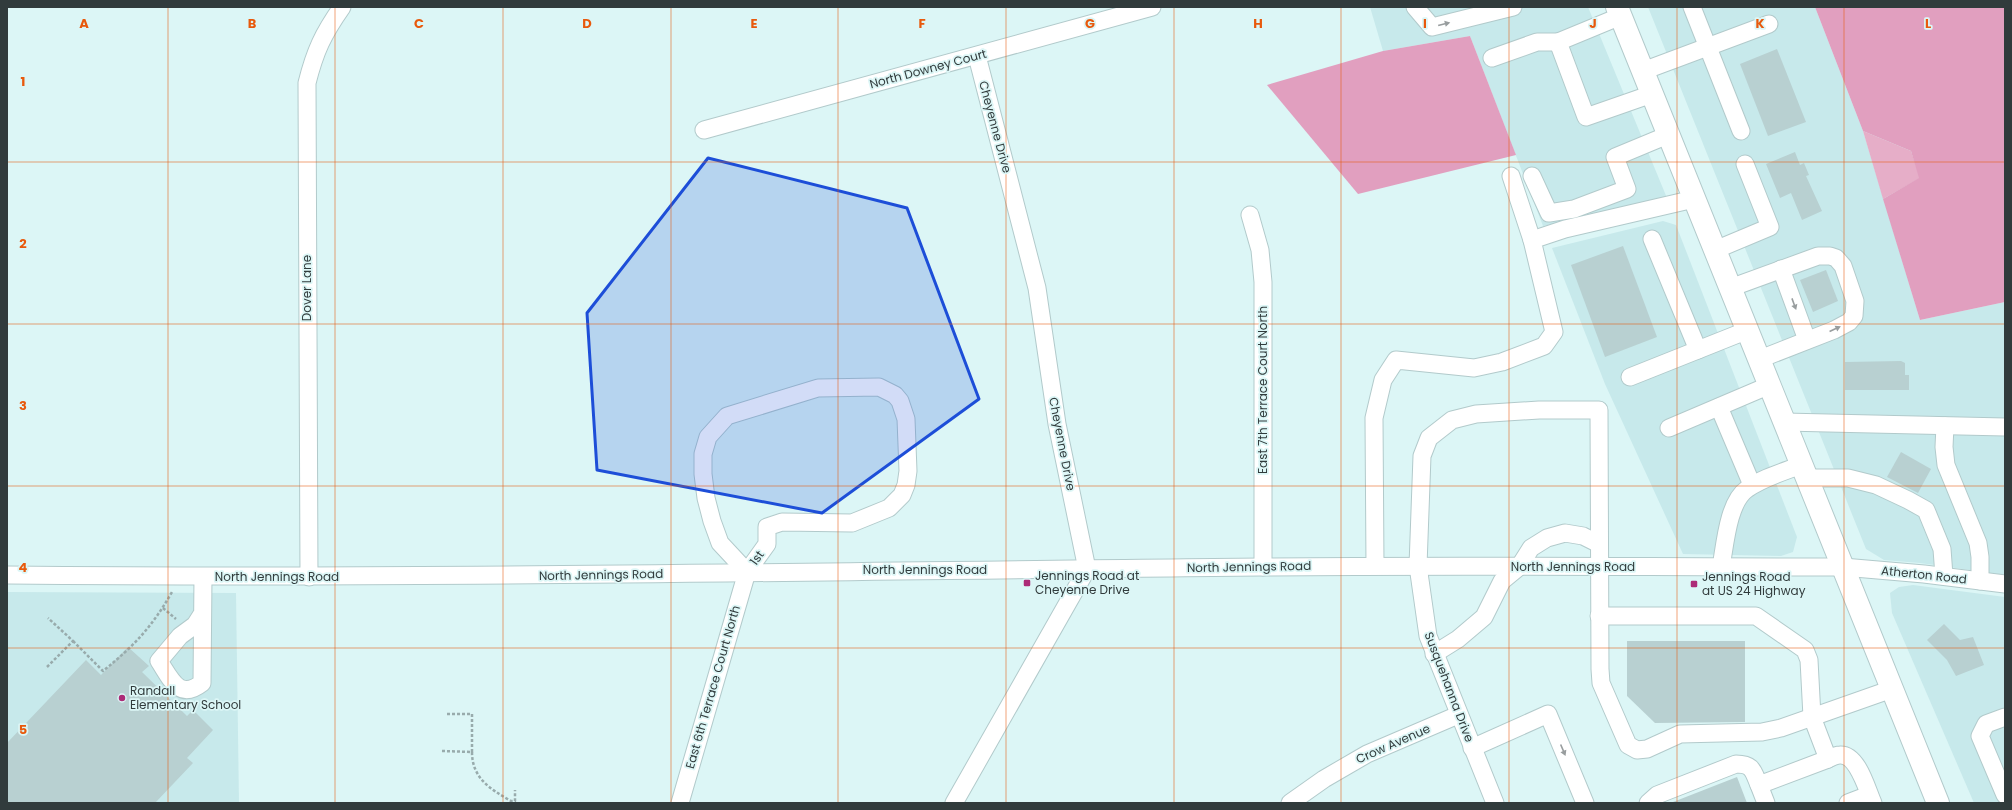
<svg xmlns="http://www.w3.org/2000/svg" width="2012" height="810" font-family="Poppins,sans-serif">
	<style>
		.built { fill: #c7e9eb }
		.green { fill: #e6aec8 }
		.forest { fill: #e19fbf }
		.building { fill: #b8d0d1 }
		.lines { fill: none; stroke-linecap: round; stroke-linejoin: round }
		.minor-casing { stroke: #b2cacb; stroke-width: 19 }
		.highway-casing { stroke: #b2cacb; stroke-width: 24 }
		.path { stroke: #98abac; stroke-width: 2.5; stroke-dasharray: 3 2; stroke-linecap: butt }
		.minor { stroke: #fff; stroke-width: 17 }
		.highway { stroke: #fff; stroke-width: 22 }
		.oneway { fill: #989d9e }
		.marked { fill: #1d4ed8; fill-opacity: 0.2; stroke: #1d4ed8; stroke-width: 3; stroke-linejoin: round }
		.grid { fill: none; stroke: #e8590c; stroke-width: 1; stroke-opacity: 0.55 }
		.poi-dot { fill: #ac2b77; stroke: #dcf6f6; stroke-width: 1.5 }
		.labels { text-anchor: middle; stroke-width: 3.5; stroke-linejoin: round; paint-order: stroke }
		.street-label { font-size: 12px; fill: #313b3c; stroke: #dcf6f6 }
		.poi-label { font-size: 12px; fill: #313b3c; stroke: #dcf6f6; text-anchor: start }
		.grid-label { font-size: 13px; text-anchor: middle; font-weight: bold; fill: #e8590c; stroke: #dcf6f6; stroke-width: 3.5; stroke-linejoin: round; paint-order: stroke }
	</style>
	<rect width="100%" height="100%" fill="#dcf6f6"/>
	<g class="built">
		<polygon points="1370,7 1588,7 1667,198 1543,226 1470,36 1383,51"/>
		<polygon points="1648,7 1815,7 1863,131 1920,320 2005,302 2005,575 1920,563 1884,560 1866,549"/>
		<polygon points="1663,221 1676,225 1797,537 1793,552 1781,556 1683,554 1605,384 1552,248"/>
		<polygon points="1913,585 2005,597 2005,803 1974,803 1892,613 1890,593 1899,587"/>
		<polygon points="7,592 236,593 239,803 7,803"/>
	</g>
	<polygon class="green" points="1863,131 1911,151 1920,178 1883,199"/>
	<g class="forest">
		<polygon points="1815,7 2005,7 2005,302 1920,320 1883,199 1919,178 1911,151 1863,131"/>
		<polygon points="1470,36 1516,155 1358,194 1267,85 1383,51"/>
	</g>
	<g class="building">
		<polygon points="1777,49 1806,122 1768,136 1740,64"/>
		<polygon points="1795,152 1800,165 1804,163 1809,175 1806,176 1822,211 1802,220 1791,193 1780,198 1766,164"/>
		<polygon points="1623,246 1657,337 1605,357 1571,265"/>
		<polygon points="1826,270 1838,301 1813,312 1800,280"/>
		<polygon points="1901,361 1905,363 1905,375 1909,375 1909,390 1845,390 1845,362"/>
		<polygon points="1901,452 1931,469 1918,493 1887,477"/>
		<polygon points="1944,624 1960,640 1973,637 1984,665 1956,676 1947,660 1927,640"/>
		<polygon points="1627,641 1745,641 1745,722 1655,723 1627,696"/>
		<polygon points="128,647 149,666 142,672 187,716 193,710 213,730 187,758 193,763 155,803 7,803 7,743 86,660 101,675"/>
		<polygon points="1737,777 1747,803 1673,803 1673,802"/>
	</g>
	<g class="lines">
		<defs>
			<g id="minor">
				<polyline points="1415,7 1432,27 1513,7"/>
				<polyline points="1692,7 1741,131"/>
				<polyline points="1621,16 1558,42 1586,117 1652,94"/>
				<polyline points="1492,58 1537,42 1558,42"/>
				<polyline points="1643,71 1769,24"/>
				<polyline points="704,130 1152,7"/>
				<polyline points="1511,176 1532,240"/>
				<polyline points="1532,176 1549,213 1574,209 1627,189 1615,157 1668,135"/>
				<polyline points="1250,215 1260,250 1263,282 1263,567"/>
				<polyline points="1652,239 1698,350"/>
				<polyline points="1715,250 1770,227 1745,164"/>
				<polyline points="1781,269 1807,340"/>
				<polyline points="1730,288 1818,256 1830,256 1836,258 1843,266 1855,301 1854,316 1849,322 1834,330 1760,359"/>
				<polyline points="1630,377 1748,330"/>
				<polyline points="1719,407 1752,485"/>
				<polyline points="1784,422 2005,427"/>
				<polyline points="1945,426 1944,447 1946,465 1978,543 1980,557 1980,581"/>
				<polyline points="1669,428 1770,385"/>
				<polyline points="1806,478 1848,478 1876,485 1908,500 1926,510 1942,549 1944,576"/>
				<polyline points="1375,566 1374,418 1383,380 1396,360 1474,368 1502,362 1544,346 1554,332 1532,240 1565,229 1694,199"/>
				<path d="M1721,567C1725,545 1728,502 1747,489C1762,478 1783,472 1801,465"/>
				<path d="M7,575C425,579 843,571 1261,567C1455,565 1649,567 1843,567L1924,574L2005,584"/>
				<path d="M309,577L307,83C315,51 323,34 342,7"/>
				<path d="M202,614L195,625L180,636L159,661C171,679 179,701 202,683L203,577"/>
				<path d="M1599,616H1756L1805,650L1809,660L1812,717L1828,759C1832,757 1836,755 1840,755C1858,754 1867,790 1873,803"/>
				<polyline points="1434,654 1458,639 1484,617 1502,581 1519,567 1531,548 1547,538 1565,533 1583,536 1599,544"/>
				<polyline points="2005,717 1986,724 1980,736 2005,795"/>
				<polyline points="1472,748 1548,714 1585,803"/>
				<polyline points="1759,785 1766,803"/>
				<polyline points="680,803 747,572 767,544 767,527 782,522 852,523 889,508 902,495 906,485 908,471 906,419 900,401 895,395 879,387 818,388 727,416 708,437 703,454 703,474 706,498 712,521 720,543 747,572"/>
				<polyline points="954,803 1087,569 1057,424 1037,288 977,56"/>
				<polyline points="1290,803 1324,779 1367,754 1458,715"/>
				<polyline points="1495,803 1428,636 1418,566 1422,456 1429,438 1452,420 1476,414 1539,410 1599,410 1600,669 1601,683 1628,745 1637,750 1647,749 1680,734 1762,732 1781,728 1892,689"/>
				<path d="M1648,803L1657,795L1736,764C1753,764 1753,771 1759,785L1828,759"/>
				<polyline points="1848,803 1869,795"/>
			</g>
			<polyline id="highway" points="1617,7 1938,803"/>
		</defs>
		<use href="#minor" class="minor-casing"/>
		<use href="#highway" class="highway-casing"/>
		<g class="path">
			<polyline points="163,608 176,619"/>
			<path d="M73,641L103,671C134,646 152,627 172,592"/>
			<polyline points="47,667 73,641 48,618"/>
			<polyline points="442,751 472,752 472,714 446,714"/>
			<path d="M472,752C472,778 490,789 511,801H515V790"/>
		</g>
		<use href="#minor" class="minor"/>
		<use href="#highway" class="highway"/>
	</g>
	<defs><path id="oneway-solid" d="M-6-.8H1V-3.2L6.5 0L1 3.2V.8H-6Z"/></defs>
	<g class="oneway">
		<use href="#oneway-solid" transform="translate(1444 24) rotate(-14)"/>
		<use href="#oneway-solid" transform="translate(1794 304) rotate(70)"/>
		<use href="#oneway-solid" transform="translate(1835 329) rotate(-25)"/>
		<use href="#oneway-solid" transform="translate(1563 750) rotate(67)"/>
	</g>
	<path class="marked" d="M708,158L907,208L979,399L822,513L597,470L587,313Z"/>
	<path class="grid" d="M168,7V803M335,7V803M503,7V803M671,7V803M838,7V803M1006,7V803M1174,7V803M1341,7V803M1509,7V803M1677,7V803M1844,7V803M7,162H2005M7,324H2005M7,486H2005M7,648H2005"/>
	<g class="poi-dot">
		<rect x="1023" y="579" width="8" height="8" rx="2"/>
		<rect x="1690" y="580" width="8" height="8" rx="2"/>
		<circle cx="122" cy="698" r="4"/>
	</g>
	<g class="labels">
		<g class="street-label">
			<text transform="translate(928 69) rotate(-15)" y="4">North Downey Court</text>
			<text transform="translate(995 127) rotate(75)" y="4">Cheyenne Drive</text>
			<text transform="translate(307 288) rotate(-90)" y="4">Dover Lane</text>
			<text transform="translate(1263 390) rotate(-90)" y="4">East 7th Terrace Court North</text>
			<text transform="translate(1062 444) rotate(79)" y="4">Cheyenne Drive</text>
			<text transform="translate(757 558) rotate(-54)" y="4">1st</text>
			<text transform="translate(1249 567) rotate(-1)" y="4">North Jennings Road</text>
			<text x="1573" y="571">North Jennings Road</text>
			<text x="925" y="574">North Jennings Road</text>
			<text transform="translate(601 575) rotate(-1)" y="4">North Jennings Road</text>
			<text transform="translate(1924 575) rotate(6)" y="4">Atherton Road</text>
			<text x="277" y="581">North Jennings Road</text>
			<text transform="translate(713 687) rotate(-74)" y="4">East 6th Terrace Court North</text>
			<text transform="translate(1449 687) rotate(69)" y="4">Susquehanna Drive</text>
			<text transform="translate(1393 744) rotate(-24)" y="4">Crow Avenue</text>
		</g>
		<g class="poi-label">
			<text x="1035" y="580">Jennings Road at<tspan x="1035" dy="14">Cheyenne Drive</tspan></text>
			<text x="1702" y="581">Jennings Road<tspan x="1702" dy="14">at US 24 Highway</tspan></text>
			<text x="130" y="695">Randall<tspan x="130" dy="14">Elementary School</tspan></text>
		</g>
	</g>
	<g class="grid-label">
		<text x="84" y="28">A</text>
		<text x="252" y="28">B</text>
		<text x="419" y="28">C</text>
		<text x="587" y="28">D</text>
		<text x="754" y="28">E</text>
		<text x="922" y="28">F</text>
		<text x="1090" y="28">G</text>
		<text x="1258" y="28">H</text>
		<text x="1425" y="28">I</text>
		<text x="1593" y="28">J</text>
		<text x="1760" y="28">K</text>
		<text x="1928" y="28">L</text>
		<text x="23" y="86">1</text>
		<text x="23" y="248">2</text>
		<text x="23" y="410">3</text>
		<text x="23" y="572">4</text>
		<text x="23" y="734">5</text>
	</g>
	<rect width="2012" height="810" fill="none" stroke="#313b3c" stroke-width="16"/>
</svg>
